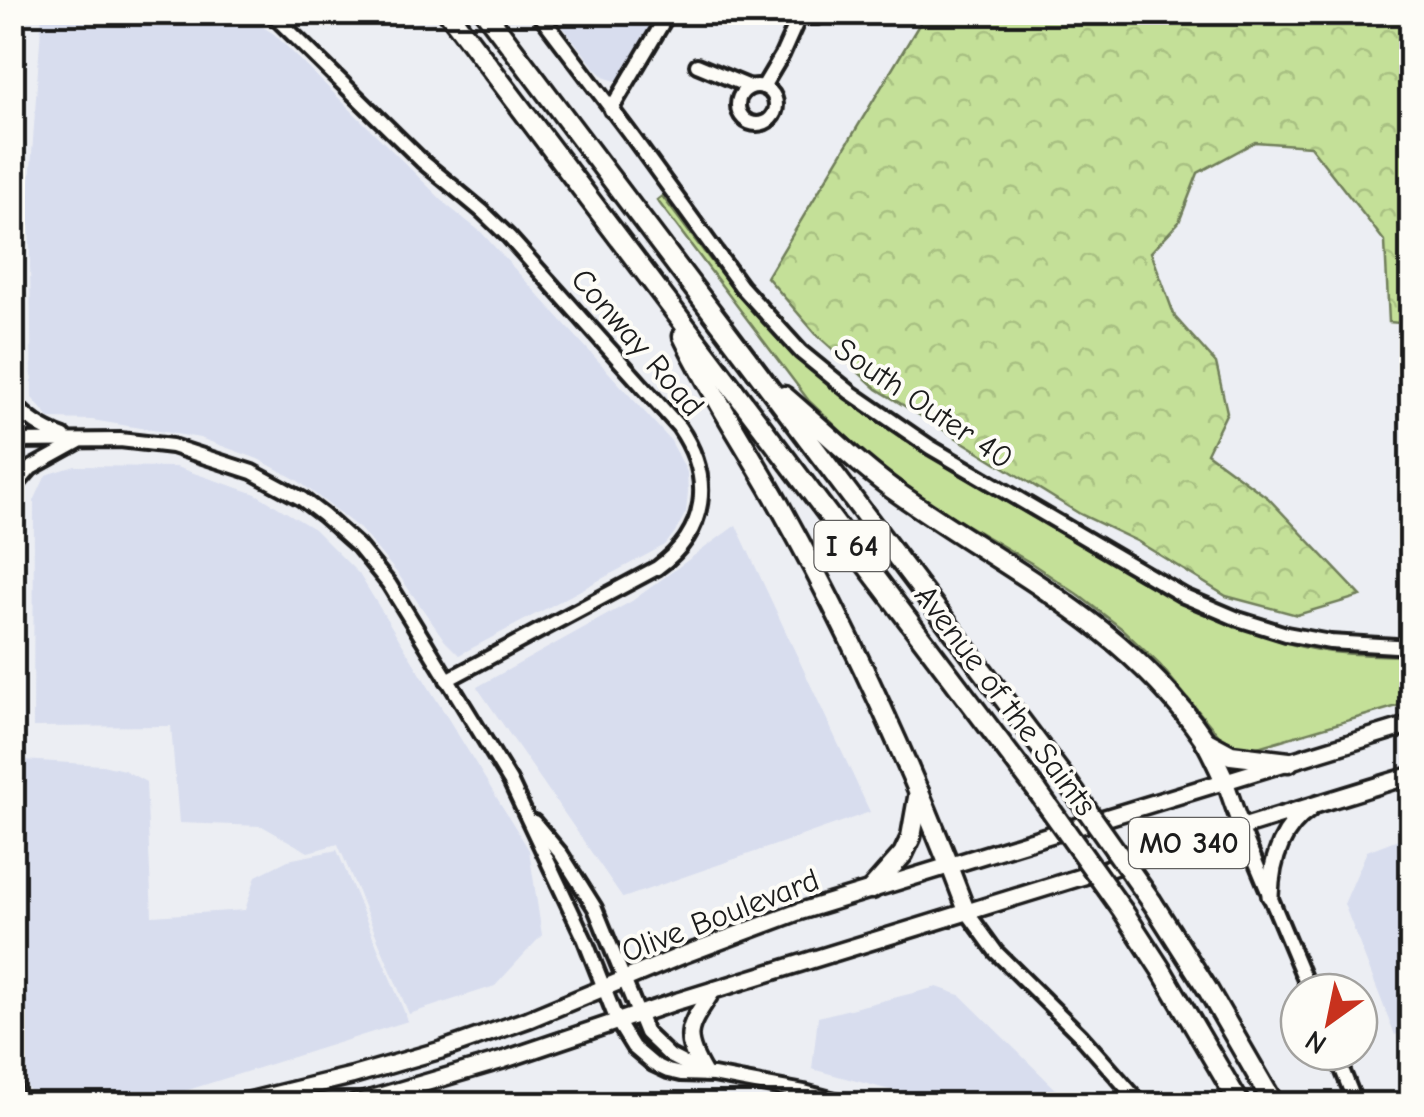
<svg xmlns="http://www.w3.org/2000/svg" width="1424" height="1117" font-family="'Comic Neue',sans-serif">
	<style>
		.built { fill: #d8ddee }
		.grass { fill: #c4e098; stroke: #707e5a; stroke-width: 2.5 }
		.forest { fill: url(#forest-crowns); stroke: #707e5a; stroke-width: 2.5 }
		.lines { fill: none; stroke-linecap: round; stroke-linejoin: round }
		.minor-casing { stroke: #1c1c1c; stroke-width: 20 }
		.major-casing { stroke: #1c1c1c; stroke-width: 22 }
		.highway-casing { stroke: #1c1c1c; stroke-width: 25 }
		.minor { stroke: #fdfcf7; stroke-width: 12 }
		.major { stroke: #fdfcf7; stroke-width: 15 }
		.highway { stroke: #fdfcf7; stroke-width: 18 }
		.highway-bridge-casing { stroke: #1c1c1c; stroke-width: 25; stroke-linecap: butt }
		.highway-bridge { stroke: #fdfcf7; stroke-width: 18 }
		.labels { text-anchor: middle; stroke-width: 8; stroke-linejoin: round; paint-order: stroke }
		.shield { fill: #fdfcf7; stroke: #605f5e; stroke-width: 2.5 }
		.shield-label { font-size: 30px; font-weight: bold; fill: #1c1c1c }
		.street-label { font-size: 32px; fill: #1c1c1c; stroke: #fdfcf7 }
	</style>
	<defs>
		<pattern id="forest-crowns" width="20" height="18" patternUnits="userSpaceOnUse" patternTransform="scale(2.5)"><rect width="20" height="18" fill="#c4e098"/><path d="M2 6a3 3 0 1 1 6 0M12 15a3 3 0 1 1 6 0" fill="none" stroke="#a8c082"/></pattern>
	</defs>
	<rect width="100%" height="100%" fill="#eceef3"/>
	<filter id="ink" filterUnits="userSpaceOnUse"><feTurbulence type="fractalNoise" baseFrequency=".01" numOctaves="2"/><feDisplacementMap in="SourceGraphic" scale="20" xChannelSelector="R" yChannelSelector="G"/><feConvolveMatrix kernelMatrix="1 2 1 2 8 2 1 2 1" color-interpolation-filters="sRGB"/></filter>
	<g filter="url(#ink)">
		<g class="built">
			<polygon points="42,13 241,13 274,34 449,207 481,232 671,441 687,472 688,492 686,512 675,532 665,545 459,655 445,641 398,574 360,529 297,480 258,459 200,438 92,420 50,419 32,398 29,196"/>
			<polygon points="552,13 658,13 623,76 616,81 606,78 595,68"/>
			<polygon points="75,466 176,467 256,494 314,529 359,574 529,850 542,935 495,986 409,1014 338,844 308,852 262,826 179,823 171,726 33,727 34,501 46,475"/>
			<polygon points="736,525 870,812 623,898 477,687 632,601"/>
			<polygon points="23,760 102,765 124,770 146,782 152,916 245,910 256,876 288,860 337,850 408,1021 172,1095 90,1104 43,1104 27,1087"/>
			<polygon points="1411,834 1411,1030 1395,1035 1344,904 1367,851"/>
			<polygon points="937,987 960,995 1071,1104 898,1104 901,1093 812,1069 818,1017"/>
		</g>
		<path class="grass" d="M662,196C700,246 737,299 782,343C861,420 957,474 1051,528C1129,573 1204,619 1291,644C1329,655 1372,655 1411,656V702L1251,749L1235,747L1220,737L1160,665L1121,628L1077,594L1031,563L923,499L880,468L809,401L657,200Z"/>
		<polygon class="forest" points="926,13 1411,13 1411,324 1389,322 1385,242 1310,146 1255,142 1198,173 1179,222 1151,252 1175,317 1216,363 1227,412 1207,453 1268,498 1361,596 1297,615 1226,596 1137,541 1080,514 877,389 816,334 767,277"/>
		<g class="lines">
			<defs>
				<g id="minor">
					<path d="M270,12L423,162L482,211L509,237L679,427C714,478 708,531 657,568L447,680"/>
					<polyline points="538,12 629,132 741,286 801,352 850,392 930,447 1184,596 1238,619 1286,634 1330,642 1412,647"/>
					<polyline points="12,19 16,12"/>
					<polyline points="697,65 750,87"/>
					<circle cx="757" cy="105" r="19"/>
					<polyline points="763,87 782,55 799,17 818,17 829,12"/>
					<polyline points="611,110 669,12"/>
					<path d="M12,401C27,419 42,429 64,437"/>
					<polyline points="12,441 120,440 172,446 252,472 302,499 323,515 358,546 389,584 510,781 585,940 617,1021 633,1047 653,1064 668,1071 681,1074 713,1075 804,1092 850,1104"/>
					<polyline points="12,490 31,468 78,442"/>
					<polyline points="534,822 561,854 595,908 646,1033 670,1056 701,1072"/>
					<polyline points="1241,827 1310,992"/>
					<polyline points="967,912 996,952 1081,1036 1141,1104"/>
					<polyline points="12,1024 15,1104"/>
					<polyline points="1335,1052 1356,1104"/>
				</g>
				<g id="major">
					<polyline points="1225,781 1241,827"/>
					<polyline points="949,865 967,912"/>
					<path d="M1270,896C1271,862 1280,829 1310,809"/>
					<path d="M704,1073C680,1033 689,1027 713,990"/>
					<polyline points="15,1097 22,1104"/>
					<polyline points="236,1104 351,1076 441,1050 529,1019 683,955 798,912 1412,724"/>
					<polyline points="353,1104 503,1060 678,1001 1412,775"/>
				</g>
				<g id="highway">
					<polyline points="448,12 1038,792"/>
					<polyline points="485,12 1067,782"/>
					<path d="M683,336C712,396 750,452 782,510C846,625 900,743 949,865"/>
					<path d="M784,396C823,429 859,466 901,495C1011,572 1125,624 1204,739C1212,752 1218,767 1225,781"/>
					<polyline points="1205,741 1231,755 1289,762"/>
					<polyline points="872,889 903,854 911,837 919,792"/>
					<polyline points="1152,902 1208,990 1274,1104"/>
					<polyline points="1123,911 1160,968 1240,1104"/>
				</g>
			</defs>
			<use href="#minor" class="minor-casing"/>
			<use href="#major" class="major-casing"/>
			<use href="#highway" class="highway-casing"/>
			<use href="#minor" class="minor"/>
			<use href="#major" class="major"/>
			<use href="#highway" class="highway"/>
			<defs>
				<g id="highway-bridge">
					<polyline points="1067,782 1152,902"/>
					<polyline points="1038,792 1123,911"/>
				</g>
			</defs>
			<use href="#highway-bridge" class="highway-bridge-casing"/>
			<use href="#highway-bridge" class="highway-bridge"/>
		</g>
	</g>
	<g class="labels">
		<g class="shield">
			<rect x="814.5" y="521" width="75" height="50" rx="8"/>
			<rect x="1129" y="818" width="120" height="50" rx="8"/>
		</g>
		<g class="shield-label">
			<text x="852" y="556">I 64</text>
			<text x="1189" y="853">MO 340</text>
		</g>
		<g class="street-label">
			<text transform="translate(638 342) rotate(49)" y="11">Conway Road</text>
			<text transform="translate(924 403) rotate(34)" y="11">South Outer 40</text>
			<text transform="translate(1006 700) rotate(53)" y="11">Avenue of the Saints</text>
			<text transform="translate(720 915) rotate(-21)" y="11">Olive Boulevard</text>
		</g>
	</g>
	<rect width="1424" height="1117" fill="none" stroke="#fdfcf7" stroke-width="50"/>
	<rect x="25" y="25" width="1374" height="1067" fill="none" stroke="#1c1c1c" stroke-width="4" filter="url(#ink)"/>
	<g transform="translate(1329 1022) rotate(213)"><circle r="48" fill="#fdfcf7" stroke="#a3a29f" stroke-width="2.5"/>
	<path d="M0-8L18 38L0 25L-18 38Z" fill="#c8321e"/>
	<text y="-15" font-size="28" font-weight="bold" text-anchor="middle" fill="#1c1c1c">N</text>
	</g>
</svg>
